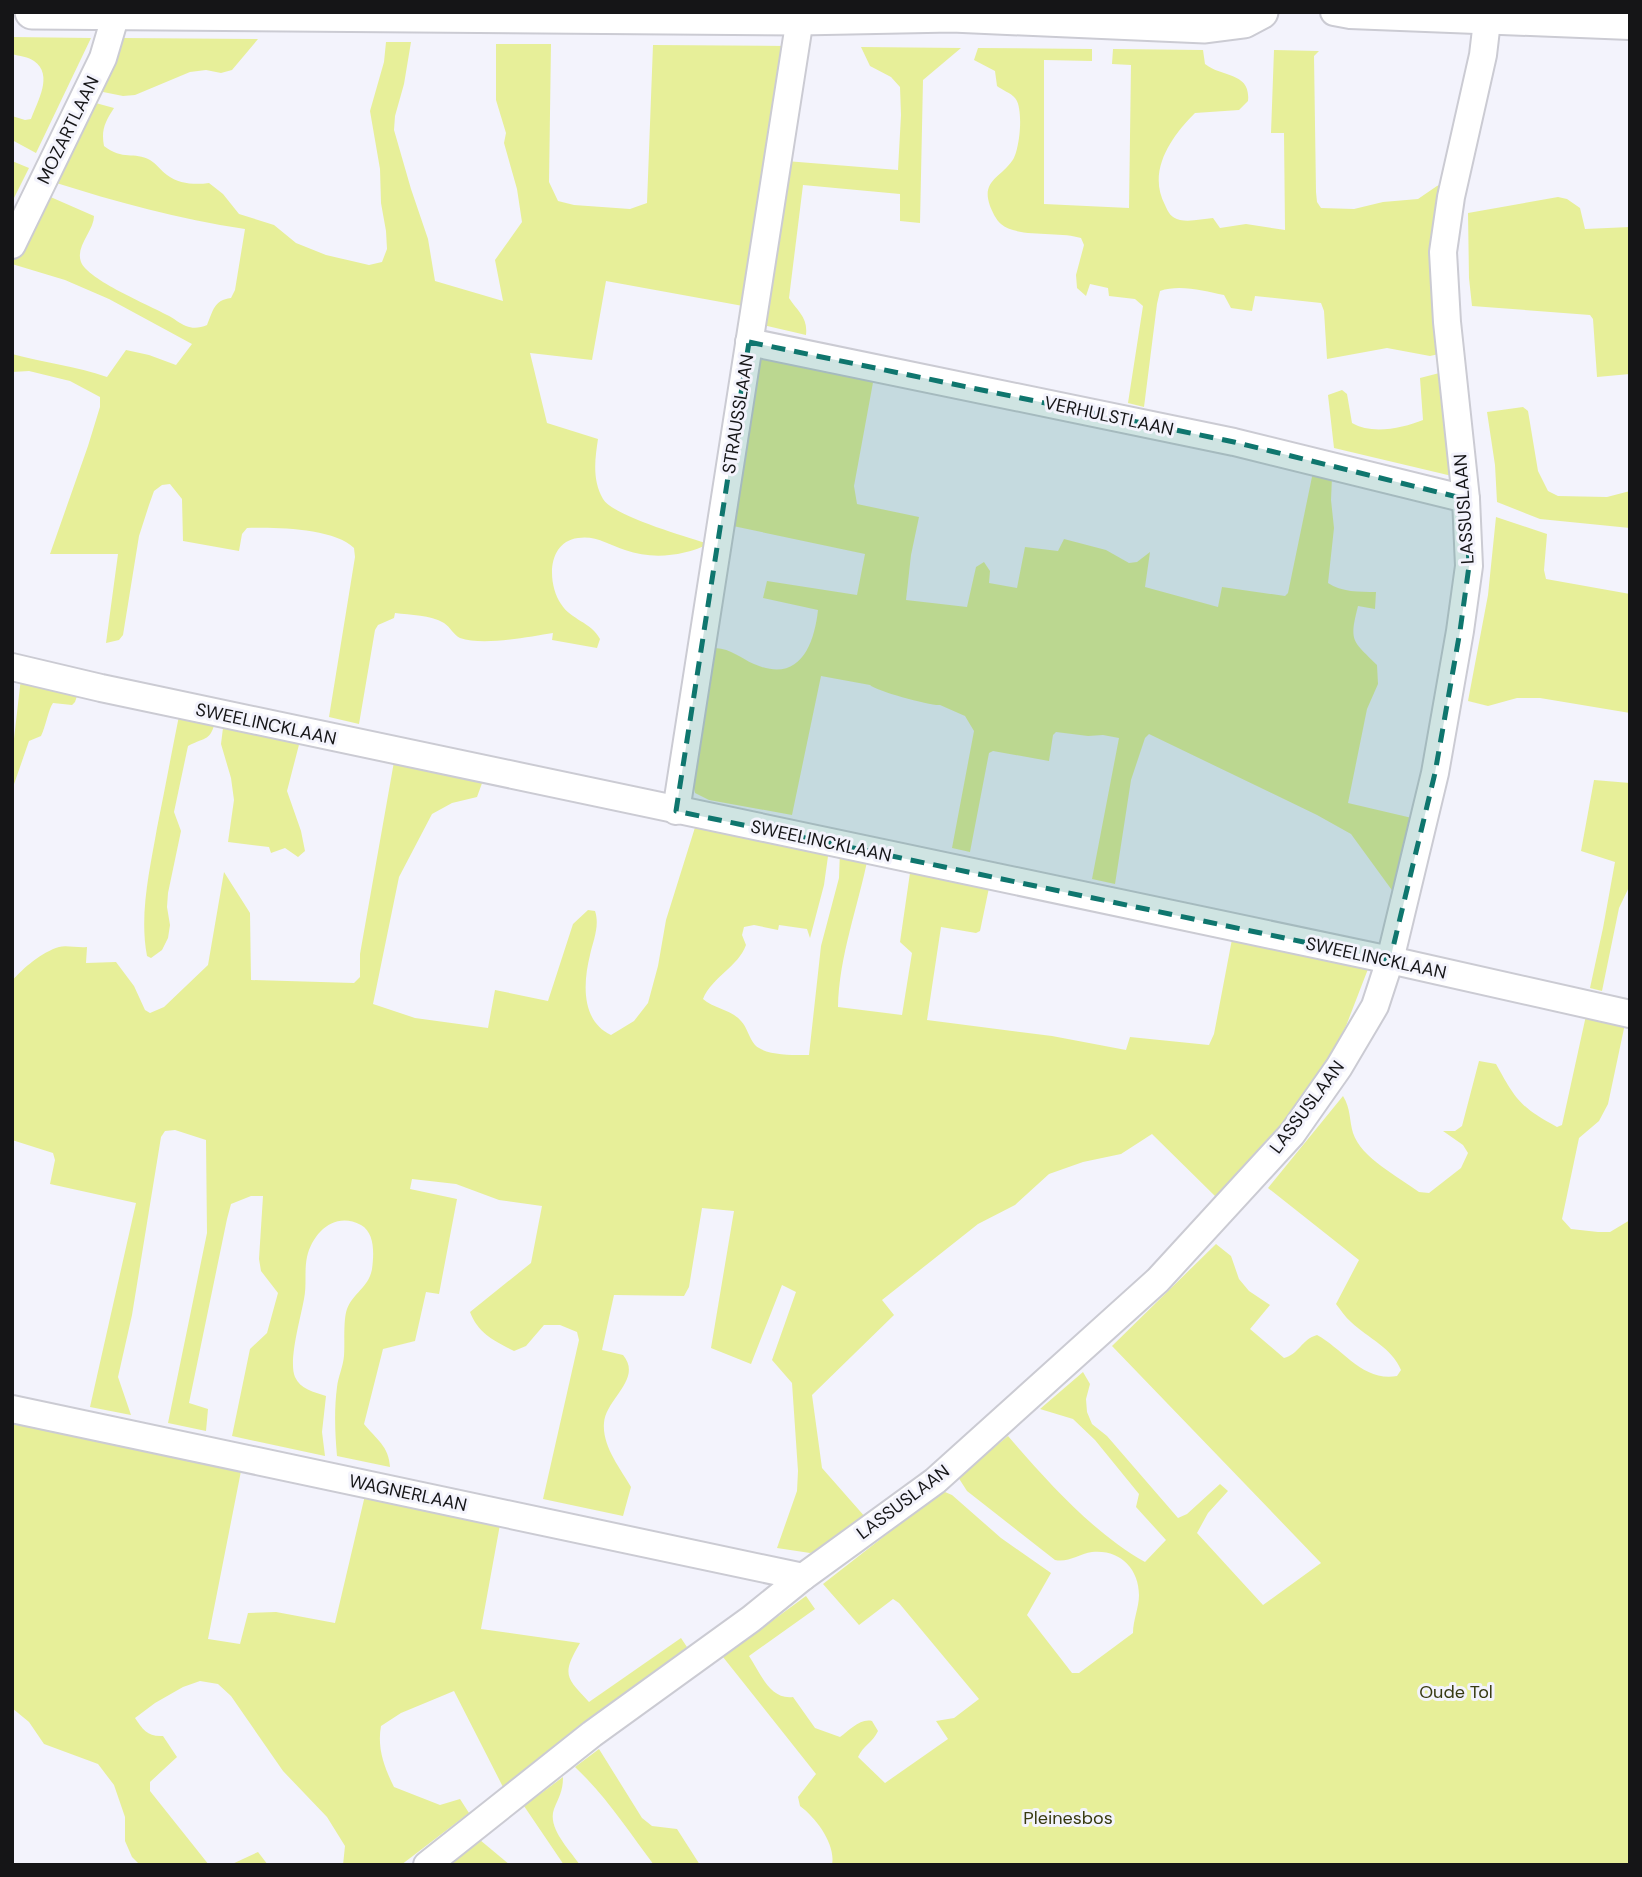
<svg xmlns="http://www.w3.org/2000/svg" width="1642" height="1877" font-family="'DM Sans',sans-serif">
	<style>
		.green { fill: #e7ef99 }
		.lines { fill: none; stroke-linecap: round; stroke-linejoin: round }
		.minor-casing { stroke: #cbcbd3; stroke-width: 30 }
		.major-casing { stroke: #cbcbd3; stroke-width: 37 }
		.minor { stroke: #fff; stroke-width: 26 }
		.major { stroke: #fff; stroke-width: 33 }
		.marked { fill: #0f766e; fill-opacity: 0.2; stroke: #0f766e; stroke-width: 5; stroke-dasharray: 14 9; stroke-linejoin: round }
		.labels { text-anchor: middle; stroke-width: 6; stroke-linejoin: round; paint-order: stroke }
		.street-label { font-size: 18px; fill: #151517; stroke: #f3f3fc }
		.park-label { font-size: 18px; fill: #373a11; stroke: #f3f3fc }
	</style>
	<rect width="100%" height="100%" fill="#f3f3fc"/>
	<g class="green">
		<path d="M12,37L91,38L36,153L12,140V116L25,120L31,119C37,102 54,75 34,61C29,57 19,56 12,54Z"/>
		<polygon points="124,38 258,39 232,70 221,73 206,70 190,72 135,95 123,96 98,91"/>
		<path d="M386,42H411L404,84L395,116L394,130L411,189L428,239L435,281L503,301L495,260L522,222L517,189L504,143L506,133L496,100V44H551L549,182L558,201L574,205L630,209L647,203L653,45L787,46L743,306L606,281L592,360L530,353L547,423L598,439C595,459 592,480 603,499C613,516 687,537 709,544C683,556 653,560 625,550C610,545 595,535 578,538C547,542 547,583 561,604C571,620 591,622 600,639L597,648L552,640L553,633C528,637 483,646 460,638C454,635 450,627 444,623C430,615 411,615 395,613L394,618L378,625L375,630L359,724L329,717L355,557L354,548C334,528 275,527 247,528L242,534L239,551L183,541L182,499L170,484L162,485L154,491L149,505L139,536L123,635L119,640L106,643L118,554H50L88,446L100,407V397L70,381L29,371L12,372V354C44,363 76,366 107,377L126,350L149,355L176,365L192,344L109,299L65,280L12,264L46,195L94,216C94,231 75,246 81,262C88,280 149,305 167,315C174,318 180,324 186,326C193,329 200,328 207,325C213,311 214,300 231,298L235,290L245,229C178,219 117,202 53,182L92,102L114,108C105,122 101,130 104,146C123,161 134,151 150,160C157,164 161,171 167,175C179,184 195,185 209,183L223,194L239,214L274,225L296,243L326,255L369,265L382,262L387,249L386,231L381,203L380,169L370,111L384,62Z"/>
		<path d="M861,47L961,48L923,80L920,223L900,221V194L803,185L789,298C798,312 808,317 806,335L763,325L786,161L898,170L901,115L900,87L891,77L870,66Z"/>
		<path d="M978,48L1092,49V61L1044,60V204L1129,208L1131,65L1112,64L1113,49L1203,50L1205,64C1223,78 1251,72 1248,101L1239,110L1195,113C1171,137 1147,171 1165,205C1168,212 1171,218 1180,220C1190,222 1203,219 1213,218L1220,228L1246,224L1285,230L1284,133H1271L1274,50L1319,51L1314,56L1316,192L1317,202L1321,208L1354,209L1383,202L1418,199L1437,186L1451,180L1452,351L1430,356L1387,348L1327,359L1324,311L1321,303L1255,296L1252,311L1231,308L1224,295C1204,291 1180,284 1160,291L1157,304L1144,407L1128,403L1143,306L1135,299L1109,296L1108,288L1090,284L1086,296L1077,288L1076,275L1084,245L1081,238C1060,231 1016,238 1001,224C996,220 992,211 990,206C981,181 1000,178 1012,161C1020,151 1024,108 1015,98C1011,93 1002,90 997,86L995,71L974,60Z"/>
		<polygon points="12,161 29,168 12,202"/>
		<polygon points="1558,197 1567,199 1580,208 1585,229 1630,227 1630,374 1597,377 1593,319 1590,315 1472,306 1469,278 1468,213"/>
		<path d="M760,353L874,377L854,486L857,504L919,517L911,555L906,600L967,607L976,567L984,562L990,571L989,583L1017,588L1025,547L1058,551L1064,539L1106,550L1129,563L1137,562L1150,552L1145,587L1218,607L1222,587L1285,596L1288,593L1313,472L1332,477L1331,500L1334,528L1328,583C1341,592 1360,592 1376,592L1375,609L1358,606C1349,642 1352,640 1377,665L1378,684L1367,709L1348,803L1412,818L1394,893L1351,834L1317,815L1149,734L1145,738L1131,780L1115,884L1092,879L1119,738L1103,735L1088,736L1056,732L1053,735L1049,761L993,751L989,753L970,852L952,848L974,731L965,716L940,705C931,706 876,691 870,685L821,676L792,815L709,800L695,793L693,784L715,648C732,649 740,658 754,664C799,684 814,646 818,610L763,598L767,581L857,595L865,554L733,526Z"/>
		<path d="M1455,369L1452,476L1334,448L1328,395L1342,390L1347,394L1352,423C1372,435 1403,428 1423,420L1420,378Z"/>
		<polygon points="1523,407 1528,411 1538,471 1548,491 1558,496 1607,497 1630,491 1630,528 1540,519 1497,502 1495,465 1487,412"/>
		<polygon points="1496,517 1547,534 1544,570 1546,579 1630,594 1630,713 1540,698 1517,698 1488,706 1468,701 1488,595"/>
		<path d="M21,678L79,690L75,702L72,705L53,703C48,710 46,726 41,736L29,741L12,790V756Z"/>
		<path d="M180,711L216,719C210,742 207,736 188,746L174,812L181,831L168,893L167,907L170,925L168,938L162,950L151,958L147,956C139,914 150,869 157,828C165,789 172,750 180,711Z"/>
		<polygon points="224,720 301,737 287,791 301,831 305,851 298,857 285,848 271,853 269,847 228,842 234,800 231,778 221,744"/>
		<path d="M395,756L485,775L477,797L452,803L432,814L399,877L373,1004L415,1018L488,1028L495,990L548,1001L573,924L588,910L595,911C600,926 593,941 590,955C583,983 581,1021 611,1035L634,1021L648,1003L658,966L666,920L697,821L829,849L824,885L810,938L807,929L779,925L778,930L754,925L744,927L742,935L746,945C738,967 712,977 703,999C714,1009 731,1009 741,1021C747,1027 749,1038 755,1045C766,1056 795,1055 809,1055L821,946L839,878L840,851L868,857C858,907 839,956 838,1007L902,1015L912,953L900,942L911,866L990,883L980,931L976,933L941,927L927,1020L1052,1036L1126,1050L1130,1037L1209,1045L1214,1034L1233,934L1366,963L1368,969L1346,1026L1309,1094L1217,1198L1152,1134L1121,1154L1083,1162L1049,1174L1015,1205L978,1224L882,1300L894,1315L812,1395L822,1468L866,1518L825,1548L810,1553L777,1548L797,1491L798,1471L792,1383L772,1360L796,1292L782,1285L751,1364L711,1348L734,1211L702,1208L689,1287L684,1296L614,1295L602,1350L623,1355C643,1379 606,1398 604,1423C602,1446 620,1468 631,1487L623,1516L543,1499L579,1340L577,1332L560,1325H544L526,1346L514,1351C494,1341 478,1333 470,1312L531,1263L542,1206L499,1200L456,1184L412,1179L410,1189L457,1199L439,1294L426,1292L415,1341L383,1349L364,1424C376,1439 389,1446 390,1467L337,1456C335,1434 334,1410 337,1387C338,1377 343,1367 344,1356C345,1344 343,1320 347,1309C353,1293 369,1287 372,1269C374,1254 375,1233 361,1225C335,1211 313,1232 307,1257C304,1271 307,1285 304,1299C301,1317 288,1361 295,1377C300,1389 314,1392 326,1396L322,1432L325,1456L232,1436L250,1349L267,1333L278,1293L261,1271L259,1259L263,1196H251L231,1204L227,1219L189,1403L208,1409L206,1431L168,1423L207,1233L206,1140L175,1130L165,1131L161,1137L132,1315L118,1377L131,1415L90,1407L136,1203L50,1184L55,1160L53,1153L12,1140V981C23,968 42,952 59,947C66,945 78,948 87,947L86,963L116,962L134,986L145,1010L150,1013L164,1007L208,965L224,872L250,913L251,980L354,983L360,977V954Z"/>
		<polygon points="1594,780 1630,783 1630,885 1619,908 1602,991 1590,988 1603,928 1615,862 1581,851"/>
		<path d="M1587,1011L1626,1019L1608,1104L1599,1121L1579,1138L1562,1219L1571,1229L1598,1232H1610L1630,1220V1865H832C836,1844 816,1818 800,1806L798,1797L816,1774L723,1657L806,1596L815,1609L749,1656C761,1674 770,1700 793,1697L815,1728L840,1737C849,1731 860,1718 872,1721L878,1731C873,1742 863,1746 858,1757L885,1783L948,1739L936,1721L954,1718L979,1699L899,1603L893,1599L859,1625L823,1584L937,1495L945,1492L952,1495L1001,1538L1051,1573L1027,1615L1072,1673H1079L1133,1633C1133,1620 1139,1608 1139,1595C1139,1568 1119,1549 1092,1552C1079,1554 1068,1563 1055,1560L967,1491L958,1477L1008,1436C1048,1482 1092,1532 1145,1562L1166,1540L1136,1507L1139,1494L1095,1440L1073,1419L1040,1409L1083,1372L1090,1384L1086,1399L1087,1412L1092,1424L1107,1436L1178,1518L1187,1514L1220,1484L1228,1491L1208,1513L1197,1533L1263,1605L1321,1563L1112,1346L1216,1244L1231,1256L1239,1279L1249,1291L1270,1305L1250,1329L1284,1358C1298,1355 1302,1339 1317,1335C1343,1349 1363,1382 1397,1376L1401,1370C1392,1348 1368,1338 1351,1322C1345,1317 1341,1310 1336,1304L1359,1260L1268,1188L1343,1096C1351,1109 1349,1120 1353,1133C1361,1158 1399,1177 1419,1192L1429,1193L1461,1168L1468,1153L1463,1145L1443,1131H1455L1462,1126L1479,1061L1496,1064C1516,1100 1520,1107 1557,1127L1562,1125Z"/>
		<path d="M12,1420L242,1466L208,1639L240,1644L248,1613L276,1612L335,1623L366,1491L501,1519L481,1629L580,1643C562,1674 565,1677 589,1702L681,1638L687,1647L503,1787L454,1691L401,1713L381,1726C377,1748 384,1767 394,1787L440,1805L460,1799L469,1813L401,1865H343L345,1846L327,1817L283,1771L231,1696L218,1684L200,1681L183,1687L155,1703L135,1718C143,1730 148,1737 163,1736L177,1757L150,1782V1791L209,1865H140L132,1857L125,1841V1817L114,1785L98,1764L44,1744L29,1722L12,1708Z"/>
		<path d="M599,1749L642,1818L652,1826L677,1829L700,1865H654C629,1832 606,1796 575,1767Z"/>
		<path d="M563,1777C563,1791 559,1797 554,1809C547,1828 570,1850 580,1865H564L524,1806Z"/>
		<polygon points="480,1840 510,1865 448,1865"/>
		<polygon points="258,1852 268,1865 230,1865"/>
	</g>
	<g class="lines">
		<defs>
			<g id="minor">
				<polyline points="1334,12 1350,15 1630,26"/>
				<polyline points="12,245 103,58 116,14"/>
				<polyline points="749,342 1234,442 1466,499"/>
				<polyline points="12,667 101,688 1390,960 1630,1014"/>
				<polyline points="676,811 800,18"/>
				<polyline points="12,1409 803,1577"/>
				<polyline points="427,1865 592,1734 751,1619 803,1577 935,1481 1158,1280 1292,1134 1339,1067 1375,1006 1390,960 1435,773 1460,631 1469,566 1466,499 1447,322 1443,252 1451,197 1483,55 1487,21"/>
			</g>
			<polyline id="major" points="32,12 800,18 952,15 1205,26 1244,21 1261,12"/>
		</defs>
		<use href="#minor" class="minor-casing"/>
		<use href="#major" class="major-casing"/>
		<use href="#minor" class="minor"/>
		<use href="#major" class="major"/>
	</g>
	<path class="marked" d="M749,342L1234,442L1466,499L1469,566L1460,631L1435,773L1390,960L676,811Z"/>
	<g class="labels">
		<g class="street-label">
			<text transform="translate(68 130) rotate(-64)" y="6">MOZARTLAAN</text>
			<text transform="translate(738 414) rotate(-81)" y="6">STRAUSSLAAN</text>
			<text transform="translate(1109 416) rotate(12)" y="6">VERHULSTLAAN</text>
			<text transform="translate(1464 509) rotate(-94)" y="6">LASSUSLAAN</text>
			<text transform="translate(266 724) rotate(12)" y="6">SWEELINCKLAAN</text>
			<text transform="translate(821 841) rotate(12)" y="6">SWEELINCKLAAN</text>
			<text transform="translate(1376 958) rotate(12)" y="6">SWEELINCKLAAN</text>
			<text transform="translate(1307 1107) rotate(-53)" y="6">LASSUSLAAN</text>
			<text transform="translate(408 1493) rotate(12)" y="6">WAGNERLAAN</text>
			<text transform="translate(903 1502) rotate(-37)" y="6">LASSUSLAAN</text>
		</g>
		<g class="park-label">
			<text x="1456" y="1698">Oude Tol</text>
			<text x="1068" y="1824">Pleinesbos</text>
		</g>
	</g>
	<rect width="1642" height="1877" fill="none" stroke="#151517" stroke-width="28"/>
</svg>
